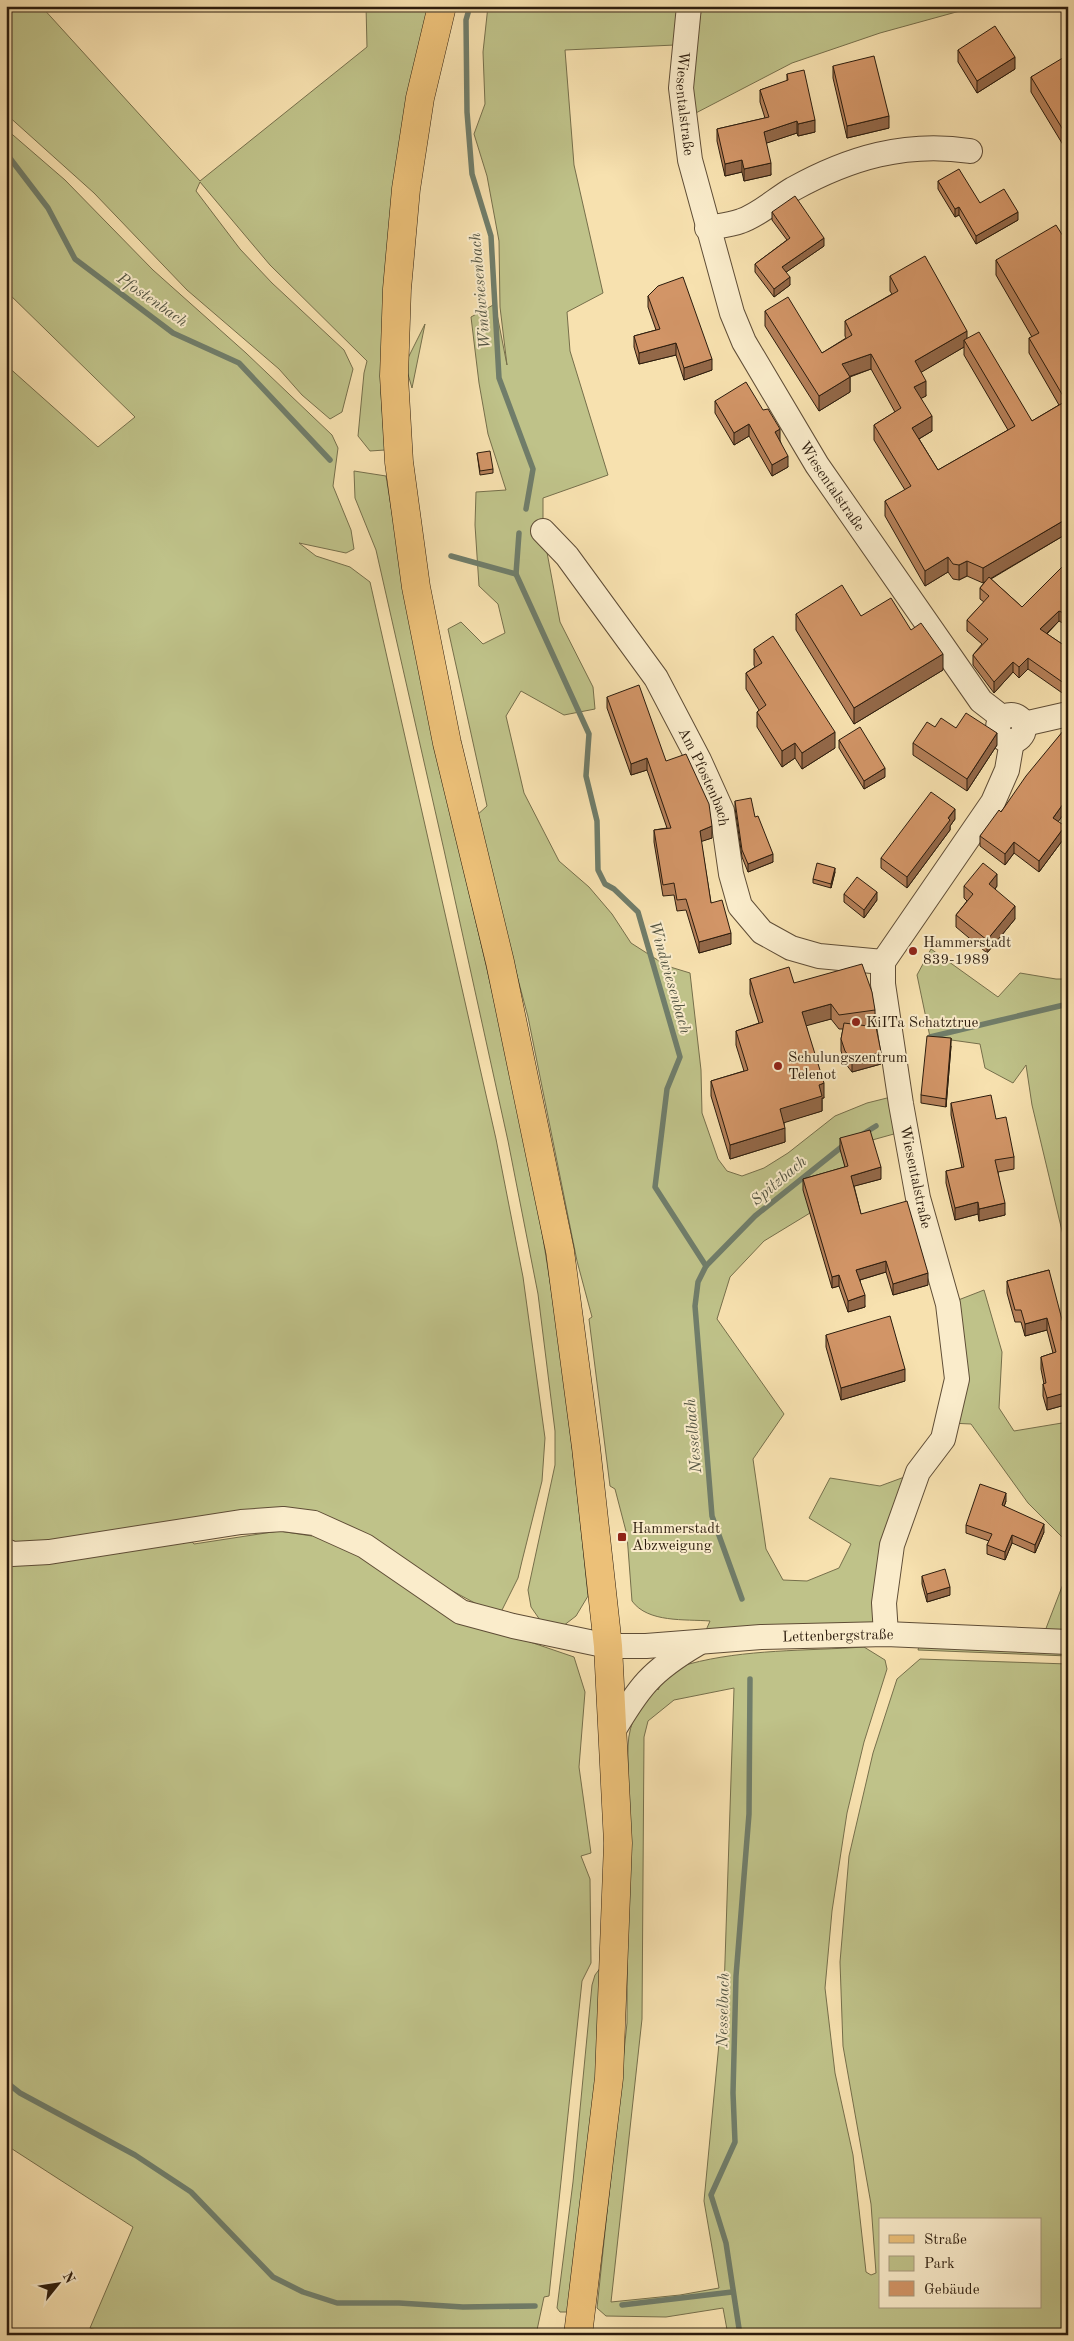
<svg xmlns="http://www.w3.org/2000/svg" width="1074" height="2341" font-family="'Old Standard TT',serif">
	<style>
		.green { fill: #bfc289; stroke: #766f4b; fill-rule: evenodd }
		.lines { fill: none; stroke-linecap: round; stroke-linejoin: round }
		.stream { stroke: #707d6a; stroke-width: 5.5 }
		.minor-casing { stroke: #5f4d36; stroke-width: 26 }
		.major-casing { stroke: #2c1c0d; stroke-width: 29 }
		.minor { stroke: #faeccb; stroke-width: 24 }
		.major { stroke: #ecc078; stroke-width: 28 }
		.wall { fill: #b58059; stroke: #2c1c0d; fill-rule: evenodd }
		.shaded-wall { fill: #936848; stroke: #2c1c0d }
		.building { fill: #d29567; stroke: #2c1c0d }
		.poi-dot { fill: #8f2418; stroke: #faeccb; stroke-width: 2 }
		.labels { text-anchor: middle; stroke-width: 4; stroke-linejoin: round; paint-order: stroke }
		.street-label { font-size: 15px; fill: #2c1c0d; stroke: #faeccb }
		.poi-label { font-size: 15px; fill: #2c1c0d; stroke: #faeccb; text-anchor: start }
		.water-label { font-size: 16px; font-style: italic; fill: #545543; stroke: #faeccb }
	</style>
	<rect width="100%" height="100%" fill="#f7e1af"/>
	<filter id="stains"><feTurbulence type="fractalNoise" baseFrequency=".004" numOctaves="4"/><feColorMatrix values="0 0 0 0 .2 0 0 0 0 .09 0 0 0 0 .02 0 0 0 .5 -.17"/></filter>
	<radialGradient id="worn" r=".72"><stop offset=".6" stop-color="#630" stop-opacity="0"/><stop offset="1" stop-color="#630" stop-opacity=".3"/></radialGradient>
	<g class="green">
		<polygon points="6,6 41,6 200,181 367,47 366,6 431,6 387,314 381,393 385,450 370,451 358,436 364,373 367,361 270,265 200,182 196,191 240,249 272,283 344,350 353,369 342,412 330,419 302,395 279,369 187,290 94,193 6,114"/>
		<path d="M488,6H683L675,45L565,50L574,165L603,293L567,312L570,351L608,475L543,498V531L560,622L593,687L595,709L564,715L521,691L506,716L524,793L559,861L589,887L612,914L631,943L667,966L690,973L701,1070L702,1113L718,1159L727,1171L742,1176L764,1168L788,1153L835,1116L867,1103L891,1097L901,1132L840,1149L848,1177L810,1213L764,1241L730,1277L717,1319L784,1414L753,1459L766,1549L783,1580L807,1581L839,1568L851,1544L809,1518L830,1478L880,1486L918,1472L886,1634L701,1642L710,1621C685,1619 648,1623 632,1601L627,1535L615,1489L610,1486L589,1319L592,1317L577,1261L528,1017L475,817L487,806L448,629L461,622L483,644L505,633L498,604L479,586L475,525L476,492L506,490L488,434L479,383L471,317L495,304L507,365L500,307L499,241L487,176L474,134L485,104L483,52Z"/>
		<polygon points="702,6 978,6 880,33 792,63 692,115 690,74"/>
		<polygon points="6,129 65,180 153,270 246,353 332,435 338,448 333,486 351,530 354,549 346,553 299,543 316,556 350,567 370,582 496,1139 523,1277 545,1438 542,1481 522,1561 518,1578 499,1616 406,1566 457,1617 574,1657 585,1692 579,1767 591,1853 581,1856 590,1879 591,1963 582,1981 549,2296 544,2297 537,2330 544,2333 544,2335 111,2335 90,2328 133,2227 6,2145 6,1559 188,1537 194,1544 279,1531 312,1536 318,1519 43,1547 6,1542 6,365 98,447 135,417 6,291"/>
		<polygon points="425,324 412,388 405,364"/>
		<path d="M354,471L386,476C403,582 423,687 446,791C475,922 508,1051 533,1182C559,1320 574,1457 588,1596L576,1616L563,1626L540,1620L531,1607L528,1590L555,1465V1431L538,1294L508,1141L444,850L376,550L355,498Z"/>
		<polygon points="931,949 998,997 1020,973 1056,979 1068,979 1068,1256 1032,1105 1026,1065 1013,1083 985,1068 980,1044 930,1037 917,975"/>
		<polygon points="984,1290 1002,1352 999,1408 1014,1431 1068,1422 1068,1543 1028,1503 971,1424 949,1423 948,1304"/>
		<polygon points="1068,1571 1068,1631 1045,1631"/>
		<polygon points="919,1646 1068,1651 1068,1656 918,1650"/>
		<path d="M864,1647L885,1660L887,1669L864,1742L847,1813L832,1911L825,1988L835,2073L853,2155L866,2272L871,2275L876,2273L871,2204L843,2046L840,1962L849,1856L873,1753L897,1679L920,1659L1068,1664V2335H728L723,2308L666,2317L606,2316L597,2308L627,2023L628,1746C629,1721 640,1705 653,1684L658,1690C662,1679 678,1667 689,1664C745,1649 806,1651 864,1647ZM734,1688L724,1991L704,2201L719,2288L680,2295L611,2302L642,2019L644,1737L648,1721L674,1700ZM880,2220H1040V2307H880Z"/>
		<polygon points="601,1967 596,2095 568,2312 560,2312 557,2308 573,2182 592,1985 595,1975"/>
	</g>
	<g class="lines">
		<g class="stream">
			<polyline points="470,6 466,20 467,112 472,174 491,236 499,378 533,469 526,509"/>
			<polyline points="6,157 9,157 48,208 75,259 173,333 239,363 330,460"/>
			<polyline points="519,533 516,574 589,734 586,776 597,821 598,870 605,884 614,889 638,912 680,1057 667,1089 655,1187 706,1266"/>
			<polyline points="451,556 516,574"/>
			<polyline points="930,1037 1068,1004"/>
			<polyline points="863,1134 876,1126"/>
			<polyline points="742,1599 712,1516 695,1306 698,1282 706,1266 755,1216 844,1145"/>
			<polyline points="6,2082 20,2093 135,2155 191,2192 273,2277 303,2292 337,2303 399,2303 463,2307 535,2306"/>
			<polyline points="622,2305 732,2292"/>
			<polyline points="740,2335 726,2243 711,2195 735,2142 733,2093 736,1976 749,1814 750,1679"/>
		</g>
		<defs>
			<g id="minor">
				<path id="s1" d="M689,6L681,88L690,160L732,313L744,342L817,465L981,701L1003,718"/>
				<path d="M707,228C718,226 730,225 741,221C759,215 776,199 793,189C849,158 906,141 970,151"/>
				<path id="s2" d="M543,531L567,556L656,678L699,760L722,811L731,874L740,906L762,932L791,948L819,956L883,962"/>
				<circle cx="1011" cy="728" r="13"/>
				<polyline points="1024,724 1068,714"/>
				<path id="s3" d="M6,1551L12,1554L49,1552L241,1522L283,1519L314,1523L365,1546L461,1612L513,1626L608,1646H646L761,1637L886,1634L1068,1642"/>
				<polyline points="886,1634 884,1603 892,1545 918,1472 943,1439 957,1379 948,1304 918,1198 901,1104 883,984 883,962 993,802 1007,770 1012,741"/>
				<path d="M612,1733C639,1687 651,1671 697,1644"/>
			</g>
			<polyline id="major" points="442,6 420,98 406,189 397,289 394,376 399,462 416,587 447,743 500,962 560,1251 586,1447 608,1646 618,1843 609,2078 578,2335"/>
		</defs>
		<use href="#minor" class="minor-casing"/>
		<use href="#major" class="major-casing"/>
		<use href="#minor" class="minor"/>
		<use href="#major" class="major"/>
	</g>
	<g class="wall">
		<polygon points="958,50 1015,69 977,93 958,62"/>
		<polygon points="1068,59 1068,153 1031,92 1031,77"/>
		<polygon points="833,66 889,128 847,138 833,78"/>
		<polygon points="787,74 815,132 798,136 797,133 766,143 771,175 744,181 742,172 725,176 717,141 717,129 765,118 760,102 760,90 787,81"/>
		<polygon points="938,181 980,203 1018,220 976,244 959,215 955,217 938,189"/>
		<polygon points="772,212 824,246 786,272 790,285 774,297 755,272 755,264 787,240 772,220"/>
		<path d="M1068,244V533L991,579L1022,607L1068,568V626L1059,621L1047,634L1068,648V697L1028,669L1019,678L1013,672L994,693L973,665V655L982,644L967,631V620L984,602L980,599V588L984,583H983L967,576L959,580L953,579L948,572L925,586L885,516V501L905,490L874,440V425L895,412L871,369L850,377V392L819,411L765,326V311L822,353L846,338L845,336V321L892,294L890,291V276L967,339L1032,421L1059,405L1029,353V338L1032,337L996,275V260ZM964,347V355L1008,430L938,470L919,439L932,431L921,398L926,396L921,372Z"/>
		<polygon points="648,296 712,370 684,380 676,355 639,364 634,347 634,336 656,330 648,307"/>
		<polygon points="715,401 780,440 788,467 772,476 749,436 734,445 715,413"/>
		<polygon points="477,453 493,469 493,473 480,475"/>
		<polygon points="796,614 861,616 911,630 943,670 854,724 796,630"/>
		<polygon points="754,649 835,748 802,769 795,758 782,767 757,727 757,712 759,710 746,689 746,673 755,667 754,665"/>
		<polygon points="607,697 666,761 712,838 701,841 711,903 731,944 699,953 686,910 677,911 674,895 663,896 654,842 654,830 667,828 647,770 631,775 607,708"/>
		<polygon points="1068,725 1068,808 1058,821 1065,837 1039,872 1014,853 1005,865 980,846 980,836 1001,812"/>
		<polygon points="935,727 956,728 997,745 967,791 913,755 913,743"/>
		<polygon points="839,740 885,777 864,789 839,748"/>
		<polygon points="735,801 755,817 773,862 748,872 742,857 735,808"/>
		<polygon points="955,819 950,826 950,830 907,888 881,868 881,858"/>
		<polygon points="835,872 831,888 813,883 813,879"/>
		<polygon points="964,886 997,886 995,889 1015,919 987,953 956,927 956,915 967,901 964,898"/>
		<polygon points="844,894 877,900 864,918 844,902"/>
		<polygon points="750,979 794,983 875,1010 875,1025 868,1026 881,1064 852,1072 845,1063 841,1051 841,1039 843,1029 839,1029 831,1019 806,1025 824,1098 822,1098 822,1111 784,1122 785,1142 730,1159 711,1096 711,1081 744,1071 736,1045 736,1031 759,1023 750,994"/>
		<polygon points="951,1046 946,1107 921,1103 921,1095"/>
		<polygon points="951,1103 996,1119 1014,1157 1014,1169 998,1172 1005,1215 979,1221 978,1214 955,1220 946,1183 946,1171 962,1168 951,1115"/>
		<polygon points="840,1138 881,1179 854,1186 861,1214 928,1285 893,1295 886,1272 860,1280 865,1307 848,1312 839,1286 832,1288 803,1190 803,1179 845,1167 840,1149"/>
		<polygon points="1049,1270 1065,1399 1065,1405 1047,1410 1043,1396 1043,1384 1044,1384 1041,1369 1041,1357 1053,1353 1047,1330 1025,1336 1021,1322 1015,1322 1007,1293 1007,1281"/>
		<polygon points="826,1335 905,1381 841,1400 826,1347"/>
		<polygon points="1006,1501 1004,1506 1044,1532 1035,1553 1012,1543 1005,1560 987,1554 987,1545 989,1541 966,1533 966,1525"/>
		<polygon points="922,1576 950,1595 927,1602 922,1584"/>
	</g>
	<g class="shaded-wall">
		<polygon points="1015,57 1015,69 977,93 977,81"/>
		<polygon points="889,116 889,128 847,138 847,126"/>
		<polygon points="815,120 815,132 798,136 798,124"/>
		<polygon points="797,121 797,133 764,144 764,132"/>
		<polygon points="742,160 742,172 725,176 725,164"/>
		<polygon points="771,163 771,175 744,181 744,169"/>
		<polygon points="959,207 959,215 955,217 955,209"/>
		<polygon points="1018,212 1018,220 976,244 976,236"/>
		<polygon points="824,238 824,246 782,275 782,267"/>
		<polygon points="790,277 790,285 774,297 774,289"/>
		<polygon points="967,331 967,344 964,340 964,347 915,376 915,361"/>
		<polygon points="676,343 676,355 639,364 639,353"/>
		<polygon points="871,354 871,369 842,379 842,364"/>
		<polygon points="712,359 712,370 684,380 684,368"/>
		<polygon points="850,377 850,392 819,411 819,396"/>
		<polygon points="926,381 926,396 914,402 914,387"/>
		<polygon points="932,416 932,431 912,443 912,428"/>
		<polygon points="749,424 749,436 734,445 734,433"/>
		<polygon points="780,429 780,440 775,443 775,432"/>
		<polygon points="788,456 788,467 772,476 772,465"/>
		<polygon points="1068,518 1068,533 983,583 983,568"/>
		<polygon points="948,557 948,572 925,586 925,571"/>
		<polygon points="967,561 967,576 959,580 959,565"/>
		<polygon points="1059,611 1059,621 1040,640 1040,629"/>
		<polygon points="943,654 943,670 854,724 854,708"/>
		<polygon points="1028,658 1028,669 1019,678 1019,667"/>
		<polygon points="1013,662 1013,672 994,693 994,682"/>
		<polygon points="835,732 835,748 802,769 802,753"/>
		<polygon points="997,733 997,745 967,791 967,779"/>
		<polygon points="795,743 795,758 782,767 782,751"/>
		<polygon points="647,758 647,770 631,775 631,764"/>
		<polygon points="885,768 885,777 864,789 864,781"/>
		<polygon points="1068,797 1068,808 1053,829 1053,818"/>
		<polygon points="955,809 955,819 950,826 950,830 907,888 907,877"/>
		<polygon points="712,826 712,838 700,842 700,831"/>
		<polygon points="1065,826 1065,837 1039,872 1039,861"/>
		<polygon points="1014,842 1014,853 1005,865 1005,854"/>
		<polygon points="773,854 773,862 748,872 748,864"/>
		<polygon points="835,868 835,872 831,888 831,884"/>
		<polygon points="997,874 997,886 989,896 989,884"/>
		<polygon points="877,892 877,900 864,918 864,910"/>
		<polygon points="1015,906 1015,919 987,953 987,940"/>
		<polygon points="731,933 731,944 699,953 699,942"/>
		<polygon points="831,1004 831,1019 802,1027 802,1012"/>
		<polygon points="951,1038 951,1046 946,1107 946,1099"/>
		<polygon points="881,1052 881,1064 852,1072 852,1060"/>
		<polygon points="824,1083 824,1098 822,1098 822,1111 780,1124 780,1109 819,1085"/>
		<polygon points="785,1128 785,1142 730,1159 730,1145"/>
		<polygon points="881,1167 881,1179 851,1187 851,1176"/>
		<polygon points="978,1202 978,1214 955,1220 955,1208"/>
		<polygon points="1005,1203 1005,1215 979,1221 979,1209"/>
		<polygon points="886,1261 886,1272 856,1281 856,1270"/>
		<polygon points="928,1273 928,1285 893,1295 893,1284"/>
		<polygon points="839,1275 839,1286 832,1288 832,1277"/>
		<polygon points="865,1295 865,1307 848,1312 848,1301"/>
		<polygon points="1047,1318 1047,1330 1025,1336 1025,1324"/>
		<polygon points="905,1369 905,1381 841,1400 841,1388"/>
		<polygon points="1068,1386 1068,1398 1065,1399 1065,1405 1047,1410 1047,1398 1063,1387"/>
		<polygon points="1006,1493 1006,1501 1002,1513 1002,1505"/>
		<polygon points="1044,1524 1044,1532 1035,1553 1035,1545"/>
		<polygon points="1012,1535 1012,1543 1005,1560 1005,1552"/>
		<polygon points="950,1587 950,1595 927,1602 927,1594"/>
	</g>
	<g class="building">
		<polygon points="995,26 1015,57 977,81 958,50"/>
		<polygon points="874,56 889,116 847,126 833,66"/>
		<polygon points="1066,56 1068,59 1068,138 1031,77"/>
		<polygon points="804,70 815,120 798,124 797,121 764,132 771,163 744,169 742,160 725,164 717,129 769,117 760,90 788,80 787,74"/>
		<polygon points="959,169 980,203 1004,189 1018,212 976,236 959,207 955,209 938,181"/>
		<polygon points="795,196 824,238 782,267 790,277 774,289 755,264 790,238 772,212"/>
		<polygon points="1056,225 1068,244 1068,518 983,568 967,561 959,565 953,564 948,557 925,571 885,501 911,486 874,425 901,408 871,354 842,364 850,377 819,396 765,311 788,297 822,353 852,335 845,321 898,291 890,276 925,256 967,331 915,361 926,381 914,387 932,416 912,428 938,470 1015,426 964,340 979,332 1032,421 1066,401 1029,338 1039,333 996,260"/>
		<polygon points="683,277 712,359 684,368 676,343 639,353 634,336 660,329 648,296 658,286"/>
		<polygon points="746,382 763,410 768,409 780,429 775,432 788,456 772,465 749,424 734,433 715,401"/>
		<polygon points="490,451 493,469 480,471 477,453"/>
		<polygon points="1065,564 1068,568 1068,615 1059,611 1040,629 1068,648 1068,686 1028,658 1019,667 1013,662 994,682 973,655 988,639 967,620 989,596 980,588 989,577 1022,607"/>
		<polygon points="842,585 861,616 891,598 911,630 921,623 943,654 854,708 796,614"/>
		<polygon points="773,636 835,732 802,753 795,743 782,751 757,712 766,705 746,673 762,663 754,649"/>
		<polygon points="639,685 666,761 686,754 709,804 712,826 700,831 711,903 722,900 731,933 699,942 686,899 677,900 674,883 663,885 654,830 671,828 647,758 631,764 607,697"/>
		<polygon points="966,713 997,733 967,779 913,743 927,722 935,727 941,718 956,728"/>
		<polygon points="1068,725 1068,797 1053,818 1065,826 1039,861 1014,842 1005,854 980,836 999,810 1001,812 1026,776"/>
		<polygon points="860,727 885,768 864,781 839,740"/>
		<polygon points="931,792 955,809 948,818 950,820 907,877 881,858"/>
		<polygon points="751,798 755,817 758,816 773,854 748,864 742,850 735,801"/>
		<polygon points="817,863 835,868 831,884 813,879"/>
		<polygon points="983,863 997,874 989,884 1015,906 987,940 956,915 973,894 964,886"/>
		<polygon points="857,877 877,892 864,910 844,894"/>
		<polygon points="862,964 872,992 875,1010 839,1015 831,1004 802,1012 824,1083 819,1085 822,1096 780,1109 785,1128 730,1145 711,1081 748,1070 736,1031 763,1022 750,979 789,967 794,983"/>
		<polygon points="844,1023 876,1027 881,1052 852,1060 845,1051 841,1039"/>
		<polygon points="927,1036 951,1038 946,1099 921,1095"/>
		<polygon points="991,1095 996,1119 1006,1117 1014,1157 995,1160 1005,1203 979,1209 978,1202 955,1208 946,1171 964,1167 951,1103"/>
		<polygon points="870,1130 881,1167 851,1176 861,1214 907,1201 928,1273 893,1284 886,1261 856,1270 865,1295 848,1301 839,1275 832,1277 803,1179 848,1166 840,1138"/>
		<polygon points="1049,1270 1065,1331 1068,1339 1068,1386 1063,1387 1065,1393 1047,1398 1043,1384 1046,1383 1041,1357 1056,1352 1047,1318 1025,1324 1021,1310 1015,1310 1007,1281"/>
		<polygon points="890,1316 905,1369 841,1388 826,1335"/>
		<polygon points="980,1484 1006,1493 1002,1505 1044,1524 1035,1545 1012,1535 1005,1552 987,1545 992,1534 966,1525"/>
		<polygon points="945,1569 950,1587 927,1594 922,1576"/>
	</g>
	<g class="poi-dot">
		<circle cx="913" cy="951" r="5"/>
		<circle cx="856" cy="1022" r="5"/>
		<circle cx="778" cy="1066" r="5"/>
		<rect x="617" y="1532" width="10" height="10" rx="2.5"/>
	</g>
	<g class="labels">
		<g class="street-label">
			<text dy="5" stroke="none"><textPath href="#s1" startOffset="98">Wiesentalstraße</textPath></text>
			<text dy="5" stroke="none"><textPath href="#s1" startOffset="514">Wiesentalstraße</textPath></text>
			<text dy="5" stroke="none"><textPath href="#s2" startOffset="296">Am Pfostenbach</textPath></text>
			<text transform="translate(916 1177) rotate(78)" y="5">Wiesentalstraße</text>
			<text dy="5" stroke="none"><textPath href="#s3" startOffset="865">Lettenbergstraße</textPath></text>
		</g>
		<g class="poi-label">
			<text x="923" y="947">Hammerstadt<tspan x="923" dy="17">839-1989</tspan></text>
			<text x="866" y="1027">KiITa Schatztrue</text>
			<text x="788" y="1062">Schulungszentrum<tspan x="788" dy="17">Telenot</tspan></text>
			<text x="632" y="1533">Hammerstadt<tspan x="632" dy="17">Abzweigung</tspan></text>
		</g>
		<g class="water-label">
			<text transform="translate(479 291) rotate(-95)" y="6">Windwiesenbach</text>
			<text transform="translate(153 299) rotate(35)" y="6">Pfostenbach</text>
			<text transform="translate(671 977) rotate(74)" y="6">Windwiesenbach</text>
			<text transform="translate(778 1180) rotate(-40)" y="6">Spitzbach</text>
			<text transform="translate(692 1436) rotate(-95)" y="6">Nesselbach</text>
			<text transform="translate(722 2010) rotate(-89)" y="6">Nesselbach</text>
		</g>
	</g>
	<rect width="1074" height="2341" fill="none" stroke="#f7e1af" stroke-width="25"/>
	<rect x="8" y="8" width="1059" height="2326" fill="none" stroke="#2c1c0d" stroke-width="2.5"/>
	<rect x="12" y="12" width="1049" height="2316" fill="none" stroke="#2c1c0d"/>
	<rect x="879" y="2218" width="162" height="90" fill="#faeccb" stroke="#a8997f"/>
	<rect x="889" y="2235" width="25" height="8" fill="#ecc078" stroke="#a8997f"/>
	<text x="924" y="2244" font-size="15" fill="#2c1c0d">Straße</text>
	<rect x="889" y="2256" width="25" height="15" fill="#bfc289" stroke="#a8997f"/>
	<text x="924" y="2268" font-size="15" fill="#2c1c0d">Park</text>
	<rect x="889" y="2281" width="25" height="15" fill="#d29567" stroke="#a8997f"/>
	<text x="924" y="2294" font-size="15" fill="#2c1c0d">Gebäude</text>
	<g transform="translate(58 2284) rotate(60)" stroke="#faeccb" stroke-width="4" paint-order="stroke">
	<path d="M0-4L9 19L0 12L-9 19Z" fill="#2c1c0d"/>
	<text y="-8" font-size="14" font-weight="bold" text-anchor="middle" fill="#2c1c0d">N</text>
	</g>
	<rect width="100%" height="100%" filter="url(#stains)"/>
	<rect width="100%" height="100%" fill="url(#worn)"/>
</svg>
